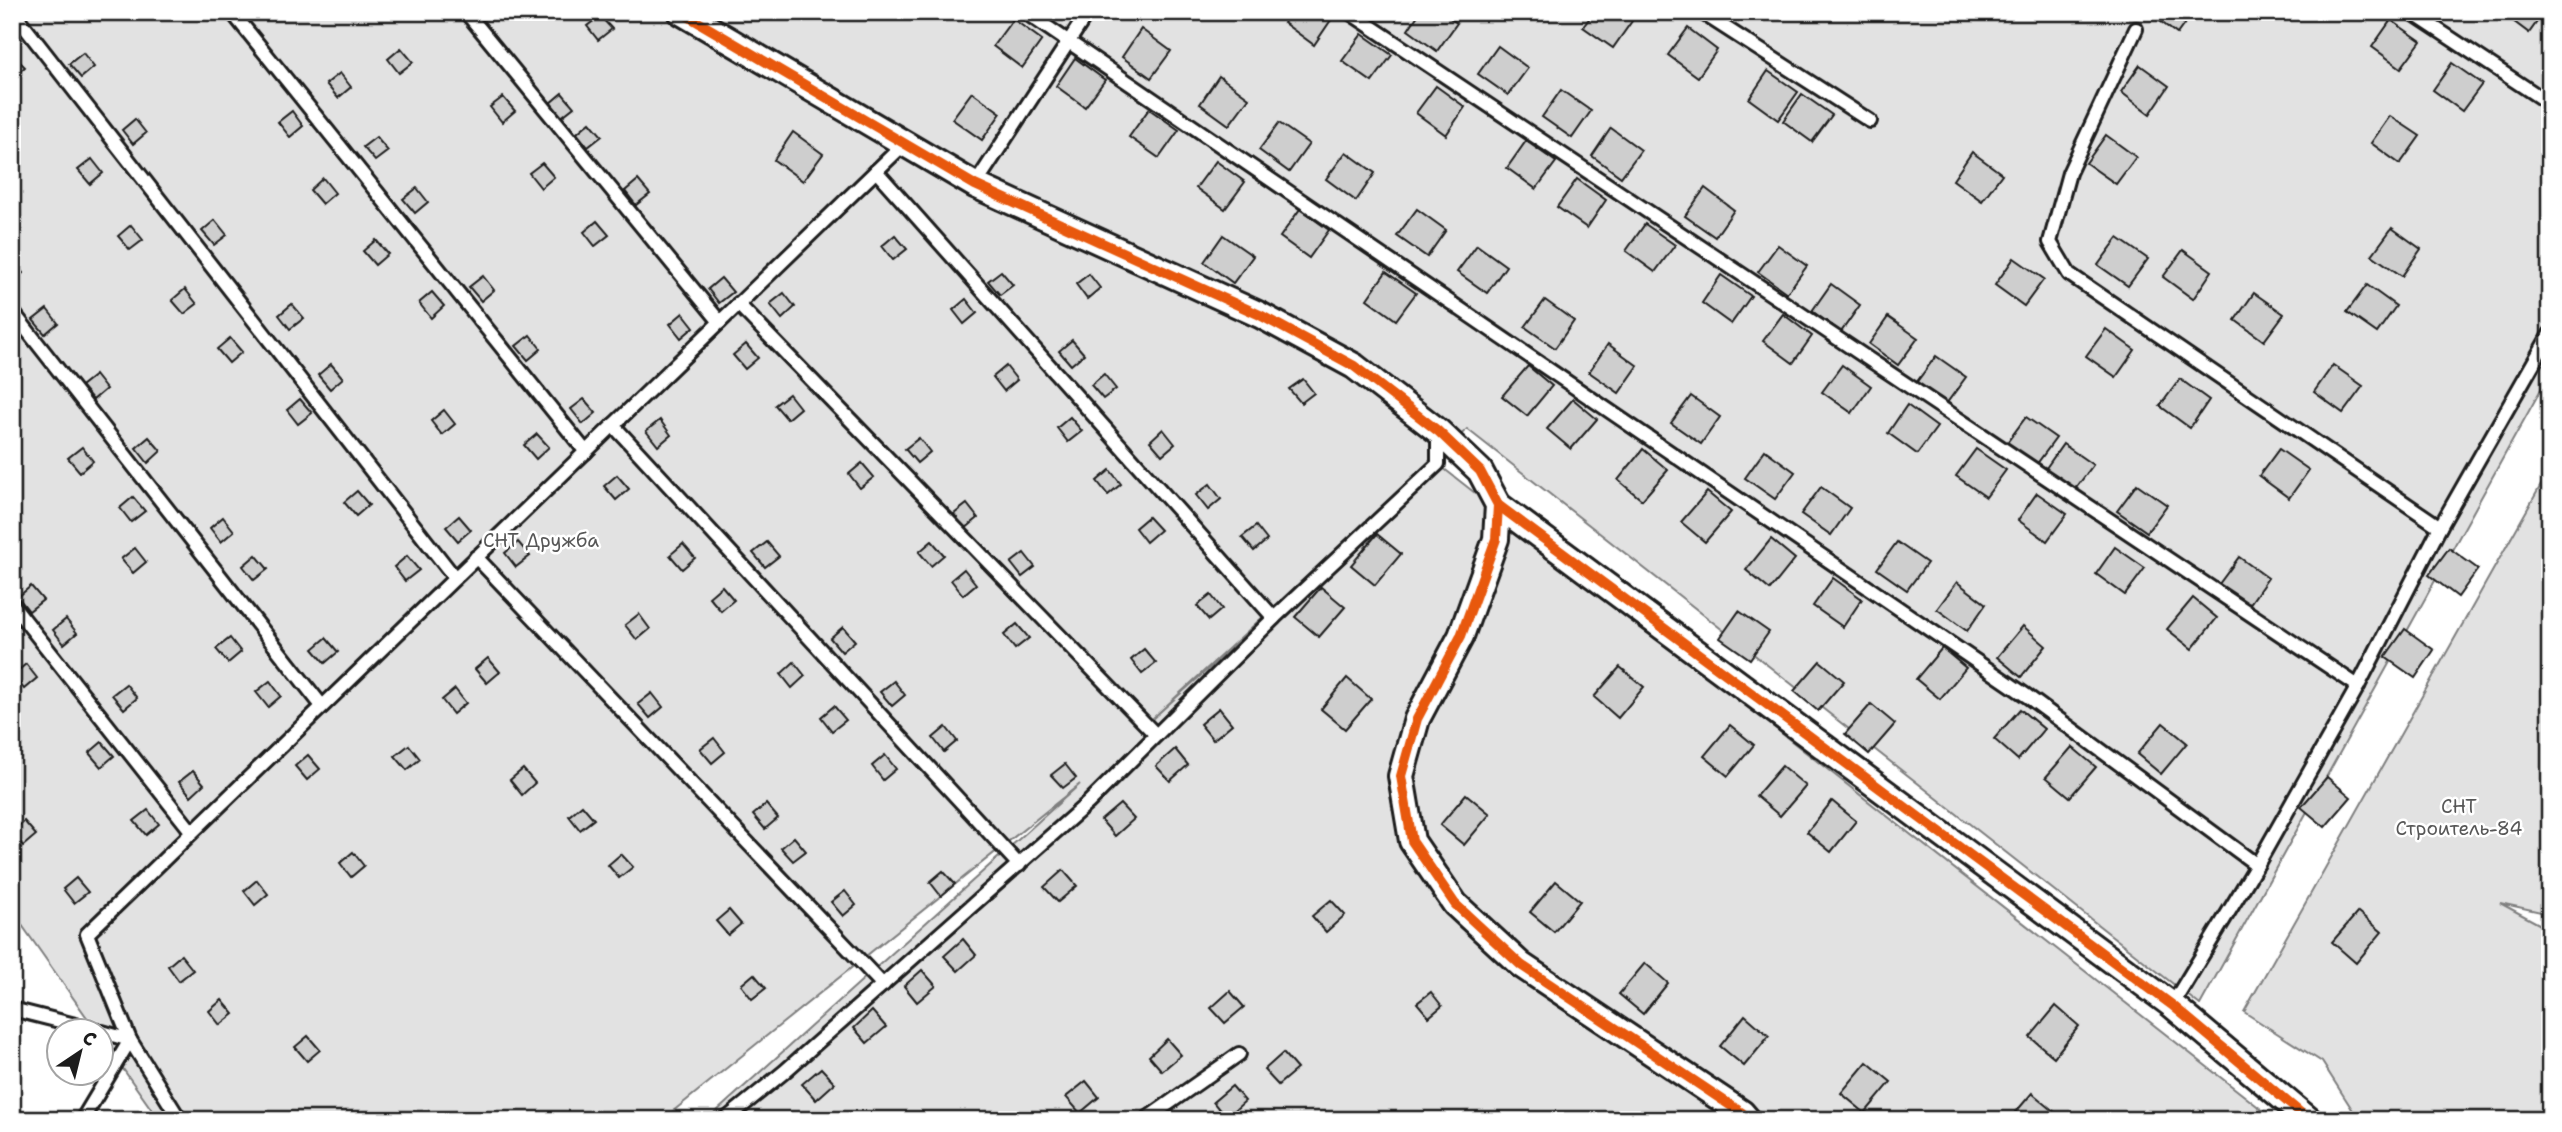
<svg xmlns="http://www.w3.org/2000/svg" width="2562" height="1132" font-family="'Shantell Sans',sans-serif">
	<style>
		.green { fill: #e2e2e2; stroke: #7f7f7f; stroke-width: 2 }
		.building { fill: #cecece; stroke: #1c1c1c; stroke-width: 2 }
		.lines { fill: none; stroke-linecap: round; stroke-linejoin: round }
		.lane-casing { stroke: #1c1c1c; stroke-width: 18 }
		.street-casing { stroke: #1c1c1c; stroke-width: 30 }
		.lane { stroke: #fff; stroke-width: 12 }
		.street { stroke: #fff; stroke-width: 24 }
		.cycleway-casing { stroke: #fff; stroke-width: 15 }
		.cycleway { stroke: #e8590c; stroke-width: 10 }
		.labels { text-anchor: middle; stroke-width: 5; stroke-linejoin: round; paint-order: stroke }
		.park-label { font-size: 19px; fill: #575757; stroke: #fff }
	</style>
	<rect width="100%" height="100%" fill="#fff"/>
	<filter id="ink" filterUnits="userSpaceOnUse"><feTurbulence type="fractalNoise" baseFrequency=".0143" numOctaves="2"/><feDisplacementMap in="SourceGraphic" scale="14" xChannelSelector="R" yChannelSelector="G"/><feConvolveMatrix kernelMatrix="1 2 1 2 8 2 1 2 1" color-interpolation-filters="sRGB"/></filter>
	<g filter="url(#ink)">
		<g class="green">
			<polygon points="12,12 2550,12 2550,373 2200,1005 1467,429 1152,719 1438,464 2275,1120 707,1120 1080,784 662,1120 159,1120 12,911"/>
			<polygon points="2550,469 2550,914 2500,903 2550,930 2550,1120 2359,1120 2322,1062 2244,1012"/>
		</g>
		<g class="building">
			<polygon points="1292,12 1326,12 1333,17 1314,45 1284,23"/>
			<polygon points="1420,12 1441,12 1457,23 1437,51 1408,30"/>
			<polygon points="1594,12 1620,12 1632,21 1613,48 1583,27"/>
			<polygon points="2148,12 2193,12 2177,34"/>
			<polygon points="2501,12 2544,12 2529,33"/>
			<polygon points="600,16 612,29 598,40 587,26"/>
			<polygon points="1013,19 1042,40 1022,68 993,46"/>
			<polygon points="2391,20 2421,41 2401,68 2372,47"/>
			<polygon points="1688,28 1717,50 1698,77 1668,55"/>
			<polygon points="1141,29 1171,51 1151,78 1122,57"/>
			<polygon points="1362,34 1392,55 1372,82 1342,61"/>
			<polygon points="1498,46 1528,68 1508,95 1478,74"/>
			<polygon points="401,48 413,62 399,73 388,59"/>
			<polygon points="83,53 94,67 81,78 69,64"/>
			<polygon points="12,54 25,67 12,78"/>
			<polygon points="1075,58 1105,80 1085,107 1056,86"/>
			<polygon points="2452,63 2482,84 2462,111 2433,90"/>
			<polygon points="2140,65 2169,86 2150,114 2121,92"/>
			<polygon points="1768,71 1798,92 1778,120 1749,99"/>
			<polygon points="340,73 351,87 338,98 326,84"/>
			<polygon points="1219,76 1249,98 1229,125 1200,104"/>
			<polygon points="1436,86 1465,107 1446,135 1416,113"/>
			<polygon points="1561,90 1591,111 1572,138 1542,117"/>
			<polygon points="972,92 1001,113 982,140 952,119"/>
			<polygon points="562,93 574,107 560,118 549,104"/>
			<polygon points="1802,94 1832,115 1812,142 1783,121"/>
			<polygon points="503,97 515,111 502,122 490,107"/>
			<polygon points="1149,109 1179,130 1159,158 1129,137"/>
			<polygon points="292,111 303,126 290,137 278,122"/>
			<polygon points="2390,116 2420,136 2400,164 2371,143"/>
			<polygon points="135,119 146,133 133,144 122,130"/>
			<polygon points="590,122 602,136 588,147 577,133"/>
			<polygon points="1279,123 1309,144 1289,172 1259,150"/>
			<polygon points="1611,128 1641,150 1621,177 1592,156"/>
			<polygon points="793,132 823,154 803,181 774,160"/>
			<polygon points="2106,135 2136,157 2116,184 2086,163"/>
			<polygon points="376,137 388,151 375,161 363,147"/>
			<polygon points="1526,141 1556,162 1536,189 1507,168"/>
			<polygon points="1346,152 1375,173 1356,201 1326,179"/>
			<polygon points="1972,152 2002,174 1982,201 1953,180"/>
			<polygon points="92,159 103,173 90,184 78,170"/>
			<polygon points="1216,161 1245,182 1225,209 1196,188"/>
			<polygon points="542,163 554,177 541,188 529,173"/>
			<polygon points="323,178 335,193 322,204 310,190"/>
			<polygon points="1577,179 1606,200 1587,228 1557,207"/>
			<polygon points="638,180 650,194 636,205 625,191"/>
			<polygon points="417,188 428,202 415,213 403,199"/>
			<polygon points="1705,188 1734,210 1715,237 1685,216"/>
			<polygon points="1300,209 1329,230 1309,258 1280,237"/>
			<polygon points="1417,209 1446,230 1427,257 1397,236"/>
			<polygon points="215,220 227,235 214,245 202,231"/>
			<polygon points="597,221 609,235 595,246 584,232"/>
			<polygon points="1645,224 1675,245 1655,272 1626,251"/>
			<polygon points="131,225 143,240 130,250 118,236"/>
			<polygon points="2392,228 2421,249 2402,276 2372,255"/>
			<polygon points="895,235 907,249 893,260 882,246"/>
			<polygon points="1223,235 1253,256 1233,283 1204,262"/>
			<polygon points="2118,238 2148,259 2128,286 2098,265"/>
			<polygon points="376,240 388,254 375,265 363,251"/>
			<polygon points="1477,245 1506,266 1487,293 1457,272"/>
			<polygon points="1778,245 1807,266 1787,293 1758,272"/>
			<polygon points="2183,250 2212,271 2193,299 2163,277"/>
			<polygon points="2014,258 2044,279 2024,306 1995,285"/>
			<polygon points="12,260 23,273 12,282"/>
			<polygon points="1001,271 1013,285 1000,295 988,281"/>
			<polygon points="1386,272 1416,293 1396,320 1367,299"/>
			<polygon points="1089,274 1100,288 1087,299 1076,284"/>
			<polygon points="1721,275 1751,296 1731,324 1702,303"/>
			<polygon points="483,276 494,290 481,301 469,287"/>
			<polygon points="721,278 733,292 719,303 708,289"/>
			<polygon points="1831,284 1860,305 1841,332 1812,311"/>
			<polygon points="2367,285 2396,306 2377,333 2347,312"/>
			<polygon points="185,289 197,304 184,314 172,300"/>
			<polygon points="432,292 444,306 431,318 419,303"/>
			<polygon points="784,293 795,307 782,319 770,304"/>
			<polygon points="2254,293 2284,314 2264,341 2235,320"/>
			<polygon points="966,299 977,313 964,324 953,310"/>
			<polygon points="1545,300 1574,321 1555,348 1525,327"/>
			<polygon points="292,304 304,318 290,329 279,315"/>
			<polygon points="47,309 58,323 45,334 33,320"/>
			<polygon points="683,313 694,327 681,338 670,324"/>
			<polygon points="1783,314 1812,336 1793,363 1763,341"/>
			<polygon points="1888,317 1918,338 1898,365 1869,344"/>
			<polygon points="2106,329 2135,350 2116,377 2086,356"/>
			<polygon points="530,335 541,349 528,360 516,346"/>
			<polygon points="230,338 242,352 229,363 217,349"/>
			<polygon points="1072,340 1084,354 1071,365 1059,351"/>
			<polygon points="746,344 758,358 745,369 733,355"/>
			<polygon points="1608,344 1638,366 1619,393 1589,372"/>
			<polygon points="1936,356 1966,377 1946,404 1916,383"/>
			<polygon points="331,364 343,378 330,389 318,375"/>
			<polygon points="1842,365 1871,386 1852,413 1822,392"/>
			<polygon points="2333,365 2363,386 2343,413 2314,392"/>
			<polygon points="1006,366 1017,380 1004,391 993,377"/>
			<polygon points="1528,366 1552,386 1527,416 1502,396"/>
			<polygon points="1104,374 1116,389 1103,399 1091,385"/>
			<polygon points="95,375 106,389 93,400 81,386"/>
			<polygon points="1303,379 1314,393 1301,403 1289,389"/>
			<polygon points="2180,379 2209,400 2190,428 2160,406"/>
			<polygon points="789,394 800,408 787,419 775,405"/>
			<polygon points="1691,396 1720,417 1701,444 1671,423"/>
			<polygon points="300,399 312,413 298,424 287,410"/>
			<polygon points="584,399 596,413 583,424 571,409"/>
			<polygon points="1573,399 1597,419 1571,449 1547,429"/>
			<polygon points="1907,405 1937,427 1917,454 1888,433"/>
			<polygon points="444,410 455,424 442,435 431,421"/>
			<polygon points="1070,417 1082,431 1068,442 1057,428"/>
			<polygon points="2026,417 2056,438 2036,465 2006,444"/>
			<polygon points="660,420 671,435 658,446 646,431"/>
			<polygon points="1163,429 1175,444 1162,455 1150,441"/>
			<polygon points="537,434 549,447 536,459 524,445"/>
			<polygon points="149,437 161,451 148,463 136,448"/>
			<polygon points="919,438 930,452 917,463 905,449"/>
			<polygon points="2063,444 2093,465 2073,492 2044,471"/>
			<polygon points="82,447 93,461 80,472 68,458"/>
			<polygon points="1643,449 1668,470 1642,500 1618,480"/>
			<polygon points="1976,449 2006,470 1986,497 1956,476"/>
			<polygon points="2279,449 2309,470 2289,498 2259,476"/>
			<polygon points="1765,450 1795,472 1775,499 1745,478"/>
			<polygon points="862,463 874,477 860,488 849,474"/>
			<polygon points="1110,470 1121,484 1108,495 1097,481"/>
			<polygon points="617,475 629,489 616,500 604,486"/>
			<polygon points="1210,484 1221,499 1208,510 1196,495"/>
			<polygon points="2137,484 2167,505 2147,532 2117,511"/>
			<polygon points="1821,487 1850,508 1831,535 1801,514"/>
			<polygon points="357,491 369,505 356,516 344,502"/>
			<polygon points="1707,492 1731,512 1705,542 1681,522"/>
			<polygon points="2037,493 2067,514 2047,541 2018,520"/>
			<polygon points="133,497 145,511 131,522 120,508"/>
			<polygon points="967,504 978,518 965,529 954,514"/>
			<polygon points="459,516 471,530 458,541 446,527"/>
			<polygon points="223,517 234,531 221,542 210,528"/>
			<polygon points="1148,517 1160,530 1146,542 1135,528"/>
			<polygon points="1256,526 1267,540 1254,551 1242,537"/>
			<polygon points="1377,534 1401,554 1375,585 1351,565"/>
			<polygon points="1771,539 1795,559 1770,590 1746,570"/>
			<polygon points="932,541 944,555 931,566 919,552"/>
			<polygon points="518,542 530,556 516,567 505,553"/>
			<polygon points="767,542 779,556 765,567 753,553"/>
			<polygon points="1897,542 1927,563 1907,590 1877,569"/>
			<polygon points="683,544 695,558 682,569 670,555"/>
			<polygon points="2115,547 2145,568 2125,595 2096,574"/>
			<polygon points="135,548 146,562 133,573 121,559"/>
			<polygon points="2449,548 2478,569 2458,597 2429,575"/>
			<polygon points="1024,553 1035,567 1022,577 1011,563"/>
			<polygon points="256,555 268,569 254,580 243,566"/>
			<polygon points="407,556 419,570 405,581 394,567"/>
			<polygon points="2239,557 2268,578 2249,605 2219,584"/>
			<polygon points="964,569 976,584 963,595 951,580"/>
			<polygon points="1833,578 1862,599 1843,627 1813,606"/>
			<polygon points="1957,582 1986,604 1967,631 1937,609"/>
			<polygon points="31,586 43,600 29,611 18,597"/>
			<polygon points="722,586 734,600 721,611 709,597"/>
			<polygon points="1321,587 1345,607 1319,637 1295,617"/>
			<polygon points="1211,595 1222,609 1209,620 1197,606"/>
			<polygon points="2193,598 2217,618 2192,649 2167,629"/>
			<polygon points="1739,611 1769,632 1750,659 1720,638"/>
			<polygon points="639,614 650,629 637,640 625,625"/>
			<polygon points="66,619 77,633 64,644 53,630"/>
			<polygon points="1017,624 1029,638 1015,649 1004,635"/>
			<polygon points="2023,626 2046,646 2021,677 1997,657"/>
			<polygon points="843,627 855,641 842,652 830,638"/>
			<polygon points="2405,629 2434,650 2415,678 2385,657"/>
			<polygon points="230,638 241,652 228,663 216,649"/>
			<polygon points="326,638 338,652 325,663 313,649"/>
			<polygon points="1942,648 1966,668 1940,699 1916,679"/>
			<polygon points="1144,649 1156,663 1142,674 1131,660"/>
			<polygon points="488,658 500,672 487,683 475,669"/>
			<polygon points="1820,661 1844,681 1818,711 1794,691"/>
			<polygon points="794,662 805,676 792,688 781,674"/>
			<polygon points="26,664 37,678 24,689 13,675"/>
			<polygon points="1620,667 1644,687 1618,718 1594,697"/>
			<polygon points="1347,678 1371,699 1345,729 1321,709"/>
			<polygon points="270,681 281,696 268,707 256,692"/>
			<polygon points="894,681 905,695 892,706 880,692"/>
			<polygon points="126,684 137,698 124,709 112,695"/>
			<polygon points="455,689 466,703 453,714 442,700"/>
			<polygon points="652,693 663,707 650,718 638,704"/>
			<polygon points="1871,704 1895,724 1869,754 1845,734"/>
			<polygon points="834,706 846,720 832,731 821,717"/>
			<polygon points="1219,708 1232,724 1213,740 1200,724"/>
			<polygon points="2020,709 2044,729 2018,760 1994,739"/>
			<polygon points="2163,723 2187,743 2161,774 2137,754"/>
			<polygon points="1730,725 1754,745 1728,776 1704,756"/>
			<polygon points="946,727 957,741 944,752 933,738"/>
			<polygon points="714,738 725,752 712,763 700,749"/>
			<polygon points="102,742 114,756 101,767 89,753"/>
			<polygon points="409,745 420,759 407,770 395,756"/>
			<polygon points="2072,747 2096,767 2070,797 2046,777"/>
			<polygon points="1175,749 1188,765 1170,781 1156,766"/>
			<polygon points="308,755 320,769 307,780 295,766"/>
			<polygon points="885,755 896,769 883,780 872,766"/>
			<polygon points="1065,764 1076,778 1063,788 1051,775"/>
			<polygon points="1782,766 1806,786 1780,816 1756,796"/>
			<polygon points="523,769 535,783 522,795 510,780"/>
			<polygon points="193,771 204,784 191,796 179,782"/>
			<polygon points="2327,777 2351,797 2325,827 2301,807"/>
			<polygon points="1466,794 1490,814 1464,845 1440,825"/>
			<polygon points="1832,801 1856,821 1831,852 1807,832"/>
			<polygon points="766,804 778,818 765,829 753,815"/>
			<polygon points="1120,804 1134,819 1115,836 1101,820"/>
			<polygon points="582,805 594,819 580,830 569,816"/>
			<polygon points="148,810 159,824 146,835 134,821"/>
			<polygon points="24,821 36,835 23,846 12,831"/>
			<polygon points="794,837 806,851 793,861 781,848"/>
			<polygon points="353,852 364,866 351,877 340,863"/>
			<polygon points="621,854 633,867 619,878 608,865"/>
			<polygon points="1063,870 1077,886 1058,902 1044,887"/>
			<polygon points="943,871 955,884 941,896 930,882"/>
			<polygon points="76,878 88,892 74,903 63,889"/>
			<polygon points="257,880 268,894 255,905 244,891"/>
			<polygon points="1556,881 1580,901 1554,932 1530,912"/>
			<polygon points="845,891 856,905 843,916 831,902"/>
			<polygon points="1331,900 1345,915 1326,932 1312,916"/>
			<polygon points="729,910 741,924 728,935 716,921"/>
			<polygon points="2358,912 2382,932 2356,963 2332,942"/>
			<polygon points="963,939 976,955 958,971 944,956"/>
			<polygon points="181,955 193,970 179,981 168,966"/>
			<polygon points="1645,963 1668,983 1643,1014 1619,994"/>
			<polygon points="922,970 936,986 917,1002 904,986"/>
			<polygon points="754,974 766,988 752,999 741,985"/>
			<polygon points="1230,991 1244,1007 1225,1023 1211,1008"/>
			<polygon points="1431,992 1442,1006 1429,1017 1417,1003"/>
			<polygon points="222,1000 234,1014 220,1025 209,1011"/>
			<polygon points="2056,1006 2079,1026 2054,1057 2030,1037"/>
			<polygon points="872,1011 886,1027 867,1043 854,1028"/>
			<polygon points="1745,1015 1769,1036 1744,1066 1720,1046"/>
			<polygon points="308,1036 320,1050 307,1061 295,1047"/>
			<polygon points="1167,1039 1181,1055 1162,1071 1149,1056"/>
			<polygon points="1283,1053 1297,1069 1278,1085 1264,1070"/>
			<polygon points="1867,1062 1891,1082 1865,1113 1841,1093"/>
			<polygon points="821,1068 835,1083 816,1100 802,1084"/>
			<polygon points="1086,1081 1099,1097 1080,1113 1066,1097"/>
			<polygon points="1232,1086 1245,1101 1226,1118 1213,1102"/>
			<polygon points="2032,1093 2056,1113 2050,1120 2009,1120"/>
		</g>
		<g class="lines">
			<defs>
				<g id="lane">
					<polyline points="13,12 455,578"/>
					<polyline points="232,12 586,452"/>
					<polyline points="466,12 720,322"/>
					<polyline points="1025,12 2027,696 2257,865"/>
					<polyline points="1349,12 2358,686"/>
					<polyline points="1701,12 1870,121"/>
					<polyline points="2411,12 2550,104"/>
					<polyline points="2136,29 2069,173 2050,242 2069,274 2440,527"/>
					<polyline points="876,171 1274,618"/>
					<polyline points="975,185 1088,12"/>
					<polyline points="738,304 1156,735"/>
					<polyline points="12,311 322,706"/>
					<polyline points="613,425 1019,865"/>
					<polyline points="476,557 883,985"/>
					<polyline points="12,604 192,832"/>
					<polyline points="2172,1005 2257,865 2358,686 2440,527 2550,334"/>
					<polyline points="12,1009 95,1030"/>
					<polyline points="102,1032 130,1040 180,1120"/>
					<polyline points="82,1120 130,1040 87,934 903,145"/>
					<polyline points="725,1120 784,1072 1088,803 1274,618 1438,464 1438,431"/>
					<polyline points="1145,1120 1239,1054"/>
				</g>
				<g id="street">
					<polyline points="681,12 975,185 1260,315 1354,366 1438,431 1480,471 1498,505 1496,539 1461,636 1417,719 1401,776 1412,841 1455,904 1521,965 1742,1113 1748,1120"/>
					<polyline points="1498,505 2172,1005 2309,1120"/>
				</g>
			</defs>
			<use href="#lane" class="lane-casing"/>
			<use href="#street" class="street-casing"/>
			<use href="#lane" class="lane"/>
			<use href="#street" class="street"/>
			<defs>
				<g id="cycleway">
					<polyline points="681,12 975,185 1260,315 1354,366 1438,431 1480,471 1498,505 1496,539 1461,636 1417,719 1401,776 1412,841 1455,904 1521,965 1742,1113 1748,1120"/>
					<polyline points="1498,505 2172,1005 2309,1120"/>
				</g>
			</defs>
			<use href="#cycleway" class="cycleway-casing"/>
			<use href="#cycleway" class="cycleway"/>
		</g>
	</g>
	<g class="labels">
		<g class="park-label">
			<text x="541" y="547">СНТ Дружба</text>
			<text x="2459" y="813">СНТ<tspan x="2459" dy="22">Строитель-84</tspan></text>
		</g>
	</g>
	<rect width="2562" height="1132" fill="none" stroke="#fff" stroke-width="42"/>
	<rect x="21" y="21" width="2520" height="1090" fill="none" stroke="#1c1c1c" stroke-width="2.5" filter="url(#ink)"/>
	<g transform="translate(80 1052) rotate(35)"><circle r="33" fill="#ffffff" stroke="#a4a4a4" stroke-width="2"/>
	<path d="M0-5L12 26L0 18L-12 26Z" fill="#1c1c1c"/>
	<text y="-10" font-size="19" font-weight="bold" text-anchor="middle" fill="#1c1c1c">С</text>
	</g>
</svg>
